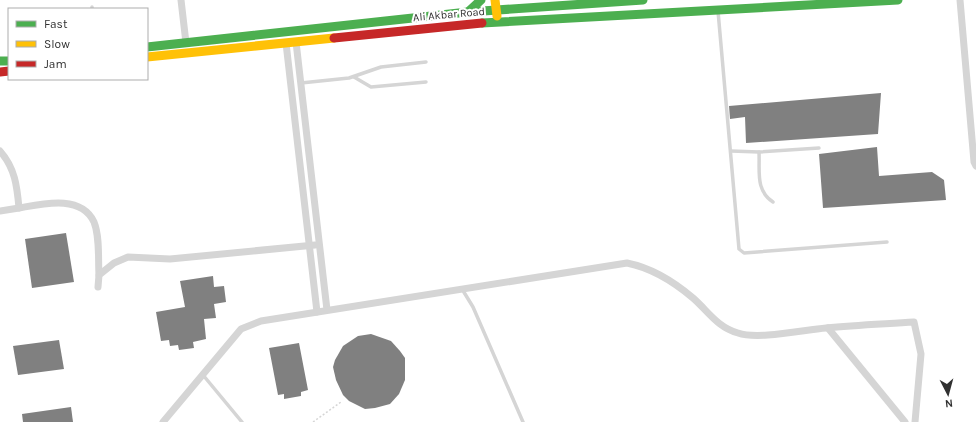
<svg xmlns="http://www.w3.org/2000/svg" width="976" height="422" font-family="Karla,sans-serif">
	<style>
		.building { fill: #808080 }
		.lines { fill: none; stroke-linecap: round; stroke-linejoin: round }
		.path { stroke: #d5d5d5; stroke-width: 1.5; stroke-dasharray: 2 2; stroke-linecap: butt }
		.lane { stroke: #d5d5d5; stroke-width: 3.5 }
		.street { stroke: #d5d5d5; stroke-width: 7 }
		.fast { stroke: #4caf50; stroke-width: 9 }
		.slow { stroke: #ffc107; stroke-width: 9 }
		.jam { stroke: #c62828; stroke-width: 9 }
		.labels { text-anchor: middle; stroke-width: 4; stroke-linejoin: round; paint-order: stroke }
		.street-label { font-size: 11px; fill: #313131; stroke: #fff }
	</style>
	<rect width="100%" height="100%" fill="#fff"/>
	<g class="building">
		<polygon points="881,93 878,134 746,143 745,117 730,119 729,106"/>
		<polygon points="877,147 879,176 932,172 944,180 946,200 823,208 819,154"/>
		<polygon points="66,233 74,282 32,288 25,239"/>
		<polygon points="213,276 214,287 224,286 226,302 214,304 216,318 204,319 206,339 193,342 194,348 179,350 178,345 170,346 169,340 161,341 156,312 185,307 180,281"/>
		<polygon points="371,334 391,341 400,351 405,358 405,380 399,394 390,404 375,408 365,409 349,401 343,395 336,380 333,367 335,360 343,346 358,336"/>
		<polygon points="59,340 64,369 18,375 13,346"/>
		<polygon points="299,343 308,390 301,392 301,396 284,399 284,394 278,395 269,348"/>
		<polygon points="71,407 73,422 23,422 22,414"/>
	</g>
	<g class="lines">
		<polyline class="path" points="313,422 341,402"/>
		<g class="lane">
			<polyline points="92,7 92,9"/>
			<polyline points="718,11 739,249 744,253 887,242"/>
			<polyline points="354,77 371,87 426,82"/>
			<polyline points="301,83 349,78 381,67 426,62"/>
			<polyline points="731,151 759,152 819,148"/>
			<path d="M759,152C760,171 755,190 773,202"/>
			<polyline points="462,289 473,307 523,422"/>
			<polyline points="203,375 242,422"/>
		</g>
		<g class="street">
			<polyline points="181,0 186,43"/>
			<polyline points="960,0 974,162 976,166"/>
			<polyline points="296,42 327,310"/>
			<polyline points="286,43 317,312"/>
			<path d="M0,151C15,168 17,186 19,208C42,204 81,194 94,222C100,237 98,259 99,275"/>
			<polyline points="0,211 19,208"/>
			<polyline points="98,287 99,275 114,263 128,257 170,259 315,245"/>
			<polyline points="828,328 905,422"/>
			<path d="M163,422L241,329L261,321L627,263C652,268 673,281 693,298C708,311 717,327 738,333C758,340 803,330 826,328C855,325 884,324 914,322L921,354L915,422"/>
		</g>
		<g class="fast">
			<polyline points="468,12 481,0"/>
			<polyline points="482,23 898,0"/>
			<polyline points="147,47 468,12 643,0"/>
			<polyline points="0,61 9,61"/>
		</g>
		<g class="slow">
			<polyline points="495,0 497,16"/>
			<polyline points="147,57 334,38"/>
		</g>
		<g class="jam">
			<polyline points="334,38 482,23"/>
			<polyline points="0,72 9,71"/>
		</g>
	</g>
	<g class="labels">
		<g class="street-label">
			<text transform="translate(449 14) rotate(-5)" y="4">Ali Akbar Road</text>
		</g>
	</g>
	<rect x="8" y="8" width="140" height="72" fill="#ffffff" stroke="#adadad"/>
	<rect x="16" y="21" width="20" height="6" fill="#4caf50" stroke="#adadad"/>
	<text x="44" y="28" font-size="12" fill="#313131">Fast</text>
	<rect x="16" y="41" width="20" height="6" fill="#ffc107" stroke="#adadad"/>
	<text x="44" y="48" font-size="12" fill="#313131">Slow</text>
	<rect x="16" y="61" width="20" height="6" fill="#c62828" stroke="#adadad"/>
	<text x="44" y="68" font-size="12" fill="#313131">Jam</text>
	<g transform="translate(948 394) rotate(174)" stroke="#ffffff" stroke-width="3" paint-order="stroke">
	<path d="M0-3L7 15L0 10L-7 15Z" fill="#313131"/>
	<text y="-6" font-size="11" font-weight="bold" text-anchor="middle" fill="#313131">N</text>
	</g>
</svg>
